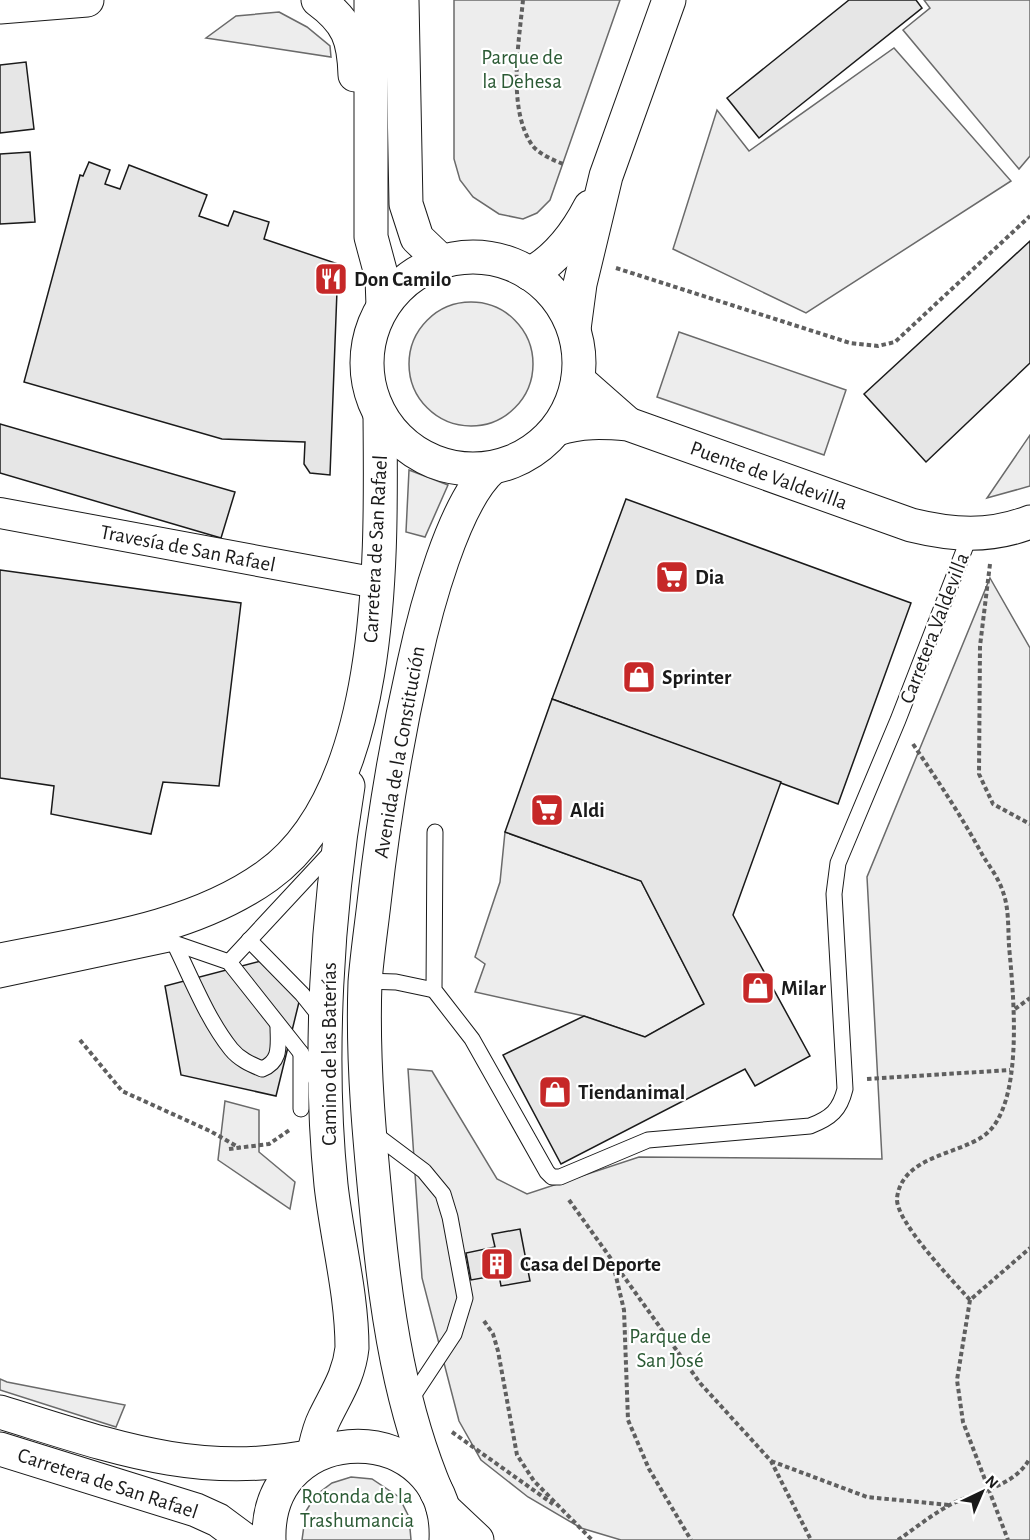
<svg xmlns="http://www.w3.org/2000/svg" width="1030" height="1540" font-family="'Alegreya Sans',sans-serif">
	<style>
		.built { fill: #ededed; stroke: #6a6a6a; stroke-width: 1.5 }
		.building { fill: #e6e6e6; stroke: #1a1a1a; stroke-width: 1.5 }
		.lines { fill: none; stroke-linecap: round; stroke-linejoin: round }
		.lane-casing { stroke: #1a1a1a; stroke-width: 17 }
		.street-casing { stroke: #1a1a1a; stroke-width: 32 }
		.secondary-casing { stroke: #1a1a1a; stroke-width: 35 }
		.primary-casing { stroke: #1a1a1a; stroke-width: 35 }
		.path { stroke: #5f5f5f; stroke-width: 4; stroke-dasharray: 4.5 3; stroke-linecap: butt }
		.lane { stroke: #fff; stroke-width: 15 }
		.street { stroke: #fff; stroke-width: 30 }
		.secondary { stroke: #fff; stroke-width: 33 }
		.primary { stroke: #fff; stroke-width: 33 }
		.labels { text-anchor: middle; stroke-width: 4.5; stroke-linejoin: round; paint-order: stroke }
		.park-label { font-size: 21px; fill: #2b5a34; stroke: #fff }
		.poi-label { font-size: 21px; font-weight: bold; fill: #1a1a1a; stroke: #fff; text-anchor: start }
		.street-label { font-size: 21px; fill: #1a1a1a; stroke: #fff }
	</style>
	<rect width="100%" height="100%" fill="#fff"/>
	<g class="built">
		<polygon points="454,0 620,0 550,200 537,213 523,219 499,214 473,197 460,180 454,159"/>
		<polygon points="924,0 1030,0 1030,156 1019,169 903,30 930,8"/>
		<polygon points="279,12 307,27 330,46 331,57 206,38 236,16"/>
		<polygon points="894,48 1011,181 806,313 673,249 717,110 749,151"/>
		<circle cx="471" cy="364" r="62"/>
		<polygon points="679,332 846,390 824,455 657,397"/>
		<polygon points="1030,435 1030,486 987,498"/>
		<polygon points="409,470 448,485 425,537 406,532"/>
		<polygon points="990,578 1030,648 1030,1540 621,1540 581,1528 528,1497 481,1460 459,1421 422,1278 408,1069 432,1071 497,1179 527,1194 639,1157 882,1159 867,877"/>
		<polygon points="505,832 641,881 704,1004 645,1037 584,1016 475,992 485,964 475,957 500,882"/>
		<polygon points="225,1101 259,1110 259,1152 295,1182 290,1209 218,1160"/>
		<polygon points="0,1379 7,1382 125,1405 116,1427 0,1390"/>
		<polygon points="351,1477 372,1479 399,1497 409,1517 411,1540 302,1540 306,1511 316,1495 332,1483"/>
	</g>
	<g class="building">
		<polygon points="849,0 916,0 922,8 759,138 727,98"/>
		<polygon points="26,62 34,129 0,133 0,65"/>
		<polygon points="30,152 35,222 0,224 0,154"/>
		<polygon points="89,162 110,170 105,184 120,189 129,165 207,195 199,216 228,226 234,211 269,222 264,239 338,264 330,475 310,473 304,464 305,442 222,439 24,382 80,175 83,176"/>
		<polygon points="1030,241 1030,363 926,462 864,394"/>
		<polygon points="0,424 235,492 221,538 0,473"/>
		<polygon points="626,499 911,603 838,804 552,699"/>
		<polygon points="0,570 241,603 219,786 163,782 151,834 51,814 54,786 0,778"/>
		<polygon points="552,699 781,782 733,915 810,1056 755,1086 745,1069 561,1164 503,1055 584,1016 645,1037 704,1004 641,881 505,832"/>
		<polygon points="261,961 300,998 276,1096 181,1075 165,986"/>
		<polygon points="520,1229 530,1281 501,1286 499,1275 471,1280 466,1253 495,1247 492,1234"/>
	</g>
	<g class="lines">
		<defs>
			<g id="lane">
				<path d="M435,832L434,990L472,1039L547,1172L552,1177H560L648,1140L810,1126C831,1118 840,1110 845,1089L834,894L838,863L898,720L970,535"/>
				<polyline points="249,940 302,994 322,1019"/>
				<path d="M174,943C191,977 207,1019 231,1049C239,1059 250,1064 262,1069C282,1061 278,1045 278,1025"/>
				<polyline points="229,962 334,849"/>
				<polyline points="0,980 174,943 229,962 301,1053 318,1084"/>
				<polyline points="365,981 396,982 434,990"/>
				<polyline points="301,1053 301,1109"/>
				<polyline points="372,1132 424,1171 443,1194 450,1217 465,1298 454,1334 409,1402"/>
			</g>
			<polyline id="street" points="0,513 377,583"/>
			<g id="secondary">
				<polyline points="0,7 87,0"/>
				<path d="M530,274C557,259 576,234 590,207"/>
				<polyline points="574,329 580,284 606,176 669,0"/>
				<polyline points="578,380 628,424"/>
				<path d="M557,429C581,421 603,422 628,424L911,525C952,535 989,538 1030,522"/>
			</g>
			<g id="primary">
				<path d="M318,0C348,22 354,39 355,75"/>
				<polyline points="371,0 371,237 382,278 383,306"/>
				<polyline points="402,0 406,204 417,238 442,262"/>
				<circle cx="473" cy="363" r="106"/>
				<path d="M0,960C89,942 192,930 267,876C388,790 381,549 380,415"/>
				<path d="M0,1412C108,1445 198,1480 313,1456"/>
				<polyline points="0,1449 196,1510 218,1520 245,1540"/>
				<path d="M313,1456C316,1444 318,1431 324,1419C336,1394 349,1376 352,1348C352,1294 337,1239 331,1185C318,1057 327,913 348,786"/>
				<path d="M437,1493C401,1408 387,1316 378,1225C370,1145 362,1063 365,982C367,956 371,929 374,903C383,822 396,743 414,663C425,612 453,503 492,468"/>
				<polyline points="443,1508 477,1540"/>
				<path d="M269,1540C265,1414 452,1416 446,1540"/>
			</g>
		</defs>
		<use href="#lane" class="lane-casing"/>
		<use href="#street" class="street-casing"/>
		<use href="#secondary" class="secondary-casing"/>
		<use href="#primary" class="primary-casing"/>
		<g class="path">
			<path d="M523,0C519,42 507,108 532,145C539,154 553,160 563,164"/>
			<polyline points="616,268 850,343 878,346 895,342 1030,216"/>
			<polyline points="990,564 980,646 979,774 993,804 1030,824"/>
			<path d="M913,744C938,781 962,817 983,856C990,867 999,879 1003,892C1009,908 1008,928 1009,946C1013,991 1026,1109 982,1137C955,1155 902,1157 897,1198C895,1221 953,1281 970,1300L1030,1248"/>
			<polyline points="1015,1009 1030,998"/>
			<polyline points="80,1040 122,1091 210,1131 240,1148"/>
			<polyline points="867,1079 1010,1070"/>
			<polyline points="229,1149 269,1144 291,1129"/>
			<polyline points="569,1200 700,1383 771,1461 811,1540"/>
			<polyline points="613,1264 624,1310 628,1420 649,1469 691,1540"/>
			<polyline points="970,1300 957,1380 963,1422 1008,1540"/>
			<polyline points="484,1321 493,1334 498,1351 517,1455 534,1481 592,1540"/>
			<polyline points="452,1432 553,1504"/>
			<polyline points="771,1461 867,1497 949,1505"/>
			<path d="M898,1540C914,1529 930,1516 948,1506C976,1490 1013,1489 1030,1458"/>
		</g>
		<use href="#lane" class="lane"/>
		<use href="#street" class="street"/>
		<use href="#secondary" class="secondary"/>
		<use href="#primary" class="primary"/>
	</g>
	<defs>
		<symbol id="restaurant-square" viewBox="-11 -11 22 22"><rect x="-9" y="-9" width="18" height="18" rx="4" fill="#c62828" stroke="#fff"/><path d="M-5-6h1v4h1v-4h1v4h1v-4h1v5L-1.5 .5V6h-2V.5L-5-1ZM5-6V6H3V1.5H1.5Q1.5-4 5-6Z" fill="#fff"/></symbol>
		<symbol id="supermarket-square" viewBox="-11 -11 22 22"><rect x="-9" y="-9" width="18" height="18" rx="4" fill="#c62828" stroke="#fff"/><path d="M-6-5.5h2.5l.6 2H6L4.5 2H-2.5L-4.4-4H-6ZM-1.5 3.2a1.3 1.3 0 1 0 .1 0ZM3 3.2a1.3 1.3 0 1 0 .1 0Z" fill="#fff"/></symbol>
		<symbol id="shop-square" viewBox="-11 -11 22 22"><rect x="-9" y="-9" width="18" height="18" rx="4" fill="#c62828" stroke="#fff"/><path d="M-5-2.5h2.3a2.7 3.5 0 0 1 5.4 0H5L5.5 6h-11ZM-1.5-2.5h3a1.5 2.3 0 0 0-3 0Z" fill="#fff"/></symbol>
		<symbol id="building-square" viewBox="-11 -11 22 22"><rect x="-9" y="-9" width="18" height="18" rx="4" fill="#c62828" stroke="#fff"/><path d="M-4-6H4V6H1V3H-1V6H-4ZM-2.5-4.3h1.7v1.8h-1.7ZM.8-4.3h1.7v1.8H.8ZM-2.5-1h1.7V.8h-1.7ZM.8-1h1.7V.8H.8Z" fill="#fff"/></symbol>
	</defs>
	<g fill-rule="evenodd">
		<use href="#restaurant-square" x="312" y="260" width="38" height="38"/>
		<use href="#supermarket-square" x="653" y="558" width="38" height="38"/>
		<use href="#shop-square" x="620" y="658" width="38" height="38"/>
		<use href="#supermarket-square" x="528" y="791" width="38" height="38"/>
		<use href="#shop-square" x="739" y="969" width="38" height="38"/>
		<use href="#shop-square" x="536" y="1073" width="38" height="38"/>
		<use href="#building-square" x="478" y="1245" width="38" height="38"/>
	</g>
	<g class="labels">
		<g class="park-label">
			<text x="522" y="64">Parque de<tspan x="522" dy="24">la Dehesa</tspan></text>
			<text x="670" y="1343">Parque de<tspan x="670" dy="24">San José</tspan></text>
			<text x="357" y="1503">Rotonda de la<tspan x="357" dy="24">Trashumancia</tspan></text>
		</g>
		<g class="poi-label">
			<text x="354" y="286">Don Camilo</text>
			<text x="695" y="584">Dia</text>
			<text x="662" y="684">Sprinter</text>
			<text x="570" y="817">Aldi</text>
			<text x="781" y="995">Milar</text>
			<text x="578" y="1099">Tiendanimal</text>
			<text x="520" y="1271">Casa del Deporte</text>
		</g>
		<g class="street-label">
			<text transform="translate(769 475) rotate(20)" y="7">Puente de Valdevilla</text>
			<text transform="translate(188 548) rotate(11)" y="7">Travesía de San Rafael</text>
			<text transform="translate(375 549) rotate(-87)" y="7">Carretera de San Rafael</text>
			<text transform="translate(934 628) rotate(-69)" y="7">Carretera Valdevilla</text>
			<text transform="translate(399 752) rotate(-80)" y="7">Avenida de la Constitución</text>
			<text transform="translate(329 1054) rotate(-90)" y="7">Camino de las Baterías</text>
			<text transform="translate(108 1483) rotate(18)" y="7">Carretera de San Rafael</text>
		</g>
	</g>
	<g transform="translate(982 1492) rotate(44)" stroke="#ffffff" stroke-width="4.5" paint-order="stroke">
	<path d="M0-4.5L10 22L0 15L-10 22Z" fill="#1a1a1a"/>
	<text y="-9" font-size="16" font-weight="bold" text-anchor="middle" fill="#1a1a1a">N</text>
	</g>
</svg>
